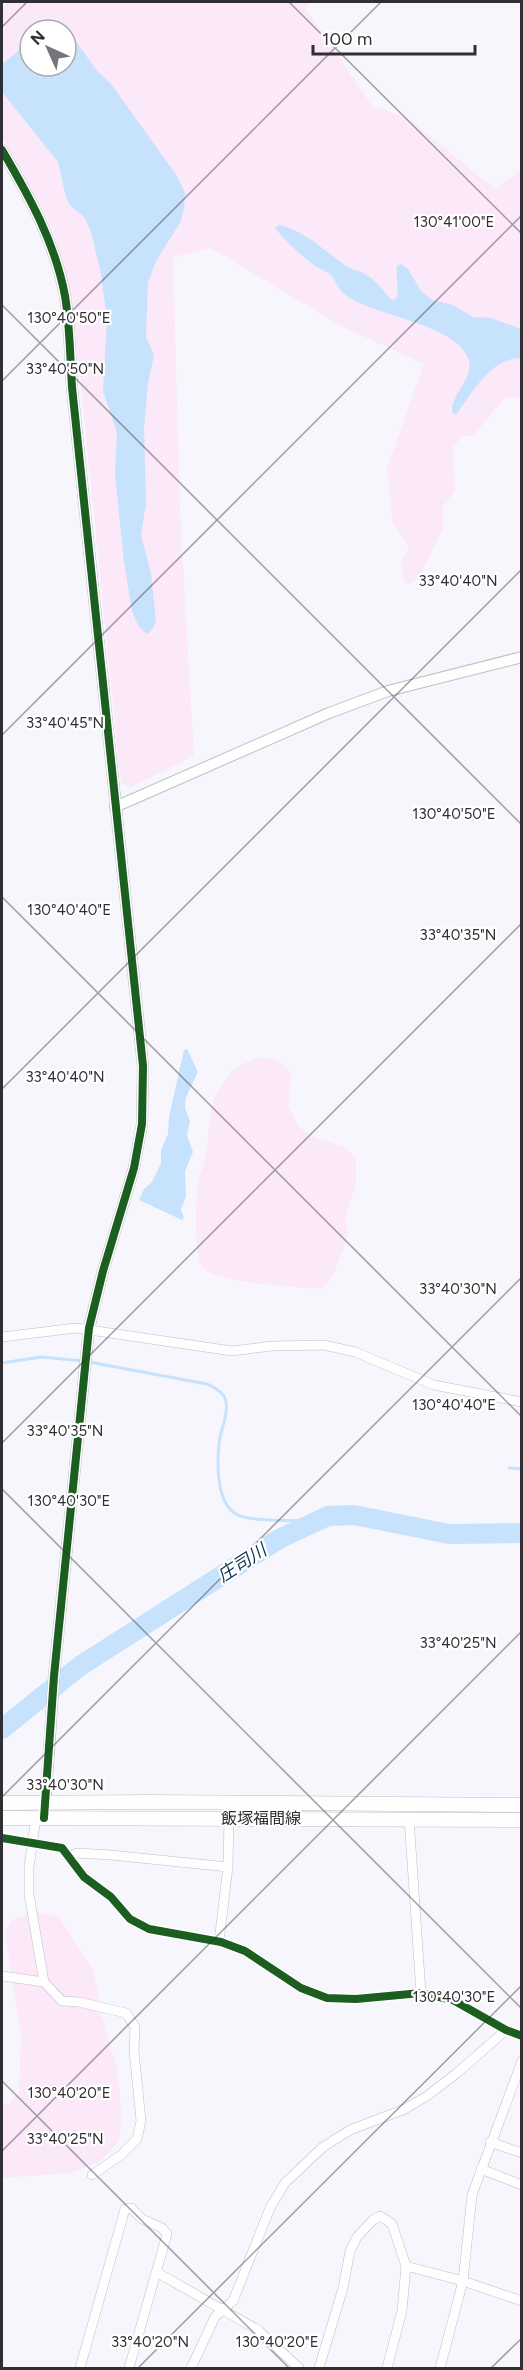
<svg xmlns="http://www.w3.org/2000/svg" width="523" height="2370" font-family="Figtree,'Noto Sans JP',sans-serif">
	<style>
		.green { fill: #fbe8f9; fill-rule: evenodd }
		.water { fill: #c7e2fc }
		.lines { fill: none; stroke-linecap: round; stroke-linejoin: round }
		.stream { stroke: #c7e2fc; stroke-width: 3 }
		.river { stroke: #c7e2fc; stroke-width: 20 }
		.minor-casing { stroke: #bfbfc3; stroke-width: 10 }
		.tertiary-casing { stroke: #bfbfc3; stroke-width: 12 }
		.primary-casing { stroke: #bfbfc3; stroke-width: 15 }
		.minor { stroke: #fefeff; stroke-width: 9 }
		.tertiary { stroke: #fefeff; stroke-width: 10 }
		.primary { stroke: #fefeff; stroke-width: 14 }
		.cycleway-casing { stroke: #fff; stroke-width: 11 }
		.cycleway { stroke: #1b5e20; stroke-width: 8 }
		.ticks { fill: none; stroke: #303034; stroke-width: 1.5; stroke-opacity: 0.45 }
		.labels { text-anchor: middle; stroke-width: 4.5; stroke-linejoin: round; paint-order: stroke }
		.street-label { font-size: 16px; fill: #303034; stroke: #fff }
		.water-label { font-size: 18px; font-style: italic; fill: #103652; stroke: #fff }
		.ticks-label { font-size: 15px; text-anchor: middle; fill: #303034; stroke: #fff; stroke-width: 4.5; stroke-linejoin: round; paint-order: stroke }
	</style>
	<rect width="100%" height="100%" fill="#f7f6fc"/>
	<g class="green">
		<path d="M6,2H310L305,7L372,106L406,117L495,189L521,170V397H505L474,435L461,437L453,448L455,490L443,507V528L419,578L410,584L403,580L401,563L409,547L393,523L387,468L424,364L341,326L211,248L173,257L180,512L194,756L131,787L121,783L72,298L53,230L2,137V11ZM30,30H66V66H30Z"/>
		<path d="M260,1057L277,1061L291,1073L288,1107L300,1128L314,1137L344,1147L356,1158V1184L345,1216L348,1232L346,1242L333,1276L321,1289C298,1287 219,1283 204,1269C193,1259 196,1200 198,1184C200,1172 206,1160 207,1148C210,1127 208,1105 221,1086C231,1068 242,1064 260,1057Z"/>
		<polygon points="37,1912 59,1917 93,1970 102,2016 117,2068 122,2116 119,2141 100,2161 70,2173 2,2178 2,2102 9,2104 19,2092 21,2037 5,1932 12,1920"/>
	</g>
	<g class="water">
		<polygon points="63,23 97,71 111,84 177,176 185,193 184,209 180,223 157,259 148,282 146,337 154,355 148,383 144,428 146,504 141,535 151,573 156,622 152,630 147,634 139,627 132,611 124,562 115,473 117,433 103,391 107,318 101,275 91,231 85,218 69,204 65,193 58,162 2,92 2,64 30,42 30,66 66,66 66,30 46,30 54,24"/>
		<path d="M279,225C304,231 323,249 343,264C349,269 358,270 365,274C376,280 383,290 391,300L396,299C400,287 395,278 397,266L401,264L408,269L421,291L432,300L453,305L473,317L491,318L521,329V358C491,358 472,393 456,415L452,412C451,393 476,377 468,358C454,323 372,316 344,294C338,289 336,281 331,275C327,271 320,269 315,266C301,255 286,242 275,228Z"/>
		<polygon points="187,1049 198,1072 186,1097 185,1108 190,1121 187,1135 193,1152 185,1171 186,1196 181,1210 184,1217 182,1220 139,1200 144,1189 152,1182 161,1163 161,1150 168,1134 169,1117 184,1050"/>
	</g>
	<g class="lines">
		<g class="stream">
			<path d="M89,1362L207,1384C213,1387 222,1391 225,1398C230,1412 220,1430 219,1444C217,1464 216,1502 236,1514C249,1522 297,1520 315,1521"/>
			<polyline points="2,1363 41,1357 83,1361"/>
			<polyline points="509,1468 522,1469"/>
		</g>
		<polyline class="river" points="2,1729 80,1666 279,1539 328,1516 354,1515 449,1534 522,1533"/>
		<defs>
			<g id="minor">
				<polyline points="2,1337 76,1328 232,1351 272,1346 324,1345 355,1352 434,1385 522,1402"/>
				<polyline points="36,1817 29,1867 29,1894 44,1982 62,2001 79,2002 126,2013 135,2027 134,2051 141,2121 137,2139 121,2155 92,2175"/>
				<polyline points="409,1818 421,1993"/>
				<polyline points="2,1838 62,1848 84,1877 111,1897 130,1919 149,1929 221,1942 245,1951 301,1988 327,1998 356,1999 421,1993 453,2000 506,2030 522,2036"/>
				<polyline points="68,1857 77,1853 111,1855 228,1867"/>
				<polyline points="219,1941 228,1867 229,1818"/>
				<polyline points="2,1976 44,1982"/>
				<polyline points="490,2142 522,2153"/>
				<polyline points="481,2169 522,2185"/>
				<polyline points="158,2273 258,2330 299,2368"/>
				<polyline points="80,2368 125,2209 131,2208 142,2219 162,2228 167,2234 129,2368"/>
				<polyline points="191,2368 215,2317 233,2301 270,2208 285,2183 323,2147 350,2130 405,2109 427,2096 457,2073 506,2030"/>
				<polyline points="319,2368 343,2288 350,2251 357,2237 373,2220 380,2216 392,2224 406,2266 463,2281 522,2301"/>
				<polyline points="387,2368 402,2311 406,2266"/>
				<polyline points="440,2368 463,2281 472,2195 522,2061"/>
			</g>
			<g id="tertiary">
				<path d="M2,150C29,196 55,242 65,296C70,325 70,357 72,387L143,1066L142,1124L134,1168L103,1271L89,1328L54,1676L45,1809"/>
				<polyline points="115,807 329,713 388,691 522,657"/>
			</g>
			<g id="primary">
				<polyline points="2,1803 150,1802 522,1805"/>
				<polyline points="2,1818 522,1820"/>
			</g>
		</defs>
		<use href="#minor" class="minor-casing"/>
		<use href="#tertiary" class="tertiary-casing"/>
		<use href="#primary" class="primary-casing"/>
		<use href="#minor" class="minor"/>
		<use href="#tertiary" class="tertiary"/>
		<use href="#primary" class="primary"/>
		<defs>
			<g id="cycleway">
				<path d="M2,150C29,196 55,242 65,296C70,325 70,357 72,387L143,1066L142,1124L134,1168L103,1271L89,1328L54,1676L44,1818"/>
				<polyline points="2,1838 62,1848 84,1877 111,1897 130,1919 149,1929 221,1942 245,1951 301,1988 327,1998 356,1999 421,1993 453,2000 506,2030 522,2036"/>
			</g>
		</defs>
		<use href="#cycleway" class="cycleway-casing"/>
		<use href="#cycleway" class="cycleway"/>
	</g>
	<path class="ticks" d="M289,2L522,234M2,27L27,2M2,305L522,825M2,381L381,2M2,735L522,215M2,897L522,1417M2,1089L522,569M2,1443L522,923M2,1489L522,2009M2,1797L522,1277M2,2081L289,2368M2,2151L522,1631M138,2368L522,1985M491,2368L522,2338"/>
	<g class="labels">
		<g class="street-label">
			<text x="261" y="1824">飯塚福間線</text>
		</g>
		<g class="water-label">
			<text transform="translate(242 1563) rotate(-33)" y="6">庄司川</text>
		</g>
	</g>
	<g class="ticks-label">
		<text x="454" y="227">130°41'00"E</text>
		<text x="69" y="323">130°40'50"E</text>
		<text x="65" y="374">33°40'50"N</text>
		<text x="458" y="586">33°40'40"N</text>
		<text x="65" y="728">33°40'45"N</text>
		<text x="454" y="819">130°40'50"E</text>
		<text x="69" y="915">130°40'40"E</text>
		<text x="458" y="940">33°40'35"N</text>
		<text x="65" y="1082">33°40'40"N</text>
		<text x="458" y="1294">33°40'30"N</text>
		<text x="454" y="1410">130°40'40"E</text>
		<text x="65" y="1436">33°40'35"N</text>
		<text x="69" y="1506">130°40'30"E</text>
		<text x="458" y="1648">33°40'25"N</text>
		<text x="65" y="1790">33°40'30"N</text>
		<text x="454" y="2002">130°40'30"E</text>
		<text x="69" y="2098">130°40'20"E</text>
		<text x="65" y="2144">33°40'25"N</text>
		<text x="150" y="2347">33°40'20"N</text>
		<text x="277" y="2347">130°40'20"E</text>
	</g>
	<rect width="523" height="2370" fill="none" stroke="#303034" stroke-width="6"/>
	<g transform="translate(48 48) rotate(315)"><circle r="28" fill="#ffffff" stroke="#acacae" stroke-width="1.5"/>
	<path d="M0-4.5L10 22L0 15L-10 22Z" fill="#76757a"/>
	<text y="-9" font-size="16" font-weight="bold" text-anchor="middle" fill="#303034">N</text>
	</g>
	<path d="M313 45v9h162v-9" fill="none" stroke="#303034" stroke-width="3"/>
	<text x="322" y="45" font-size="18" fill="#303034" stroke="#ffffff" stroke-width="4.5" paint-order="stroke">100 m</text>
</svg>
